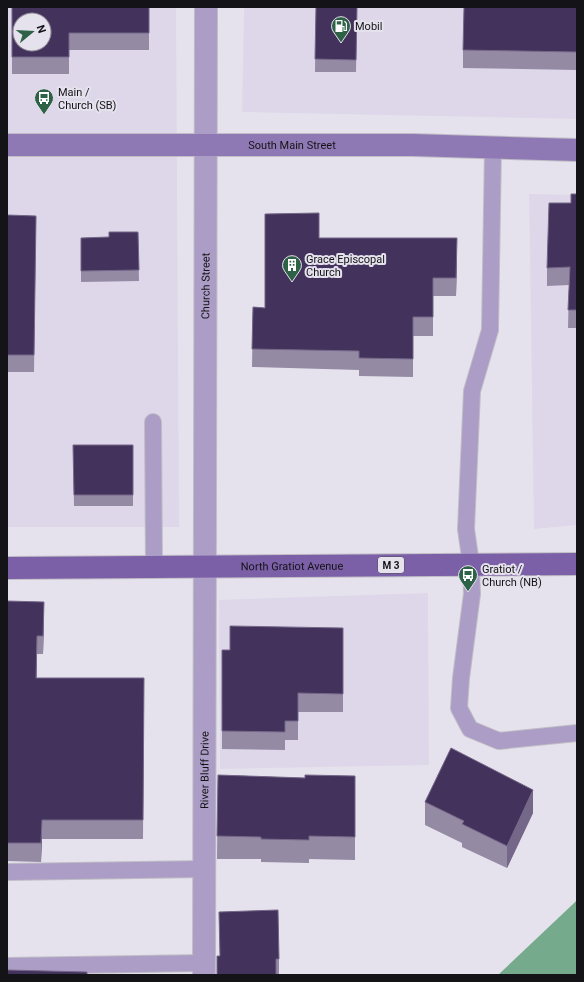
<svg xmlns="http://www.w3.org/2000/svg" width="584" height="982" font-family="Roboto,sans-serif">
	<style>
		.built { fill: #ddd7e9; fill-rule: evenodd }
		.water { fill: #75ab8c }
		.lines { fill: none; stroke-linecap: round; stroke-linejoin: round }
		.lane-casing { stroke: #c0bdc6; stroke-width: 18 }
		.street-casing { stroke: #c0bdc6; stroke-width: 24 }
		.secondary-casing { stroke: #c0bdc6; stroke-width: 24 }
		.primary-casing { stroke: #c0bdc6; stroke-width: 24 }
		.lane { stroke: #ab9dc5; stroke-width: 16 }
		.street { stroke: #ab9dc5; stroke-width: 22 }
		.secondary { stroke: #8f79b4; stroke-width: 22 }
		.primary { stroke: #7b5fa7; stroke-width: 22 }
		.wall { fill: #948aa4 }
		.shaded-wall { fill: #746788 }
		.building { fill: #43325c; stroke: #746788; fill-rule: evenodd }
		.labels { text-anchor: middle; stroke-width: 4; stroke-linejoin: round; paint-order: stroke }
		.shield { fill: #e6e2ed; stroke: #535157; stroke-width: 1 }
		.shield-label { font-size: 10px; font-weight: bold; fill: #141317 }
		.poi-label { font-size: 11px; fill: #141317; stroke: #e6e2ed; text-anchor: start }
		.street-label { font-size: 11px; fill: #141317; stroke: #e6e2ed }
	</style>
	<rect width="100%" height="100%" fill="#e6e2ed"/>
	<g class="built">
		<path d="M7,7H176L179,527H7ZM20,20H44V44H20Z"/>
		<polygon points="244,7 577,7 577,119 242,112"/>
		<polygon points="529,194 577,195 577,525 534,529"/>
		<polygon points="428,593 429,765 220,769 219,600"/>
	</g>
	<polygon class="water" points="577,900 577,975 498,975 572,905"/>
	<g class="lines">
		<defs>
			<g id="lane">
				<polyline points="493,147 490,330 472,391 466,529 471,564 472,594 461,678 459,708 470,729 499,741 577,733"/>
				<polyline points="153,422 154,566"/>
				<polyline points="7,872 204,869"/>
				<polyline points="7,966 204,963"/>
			</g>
			<g id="street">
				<path id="s1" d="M204,975L206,7"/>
			</g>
			<g id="secondary">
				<path id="s2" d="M7,145H413L577,150"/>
			</g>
			<g id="primary">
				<path id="s3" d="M7,568L577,564"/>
			</g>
		</defs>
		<use href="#lane" class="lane-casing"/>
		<use href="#street" class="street-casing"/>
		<use href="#secondary" class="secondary-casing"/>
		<use href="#primary" class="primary-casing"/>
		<use href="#lane" class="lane"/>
		<use href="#street" class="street"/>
		<use href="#secondary" class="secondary"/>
		<use href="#primary" class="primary"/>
	</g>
	<g class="wall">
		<polygon points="12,7 149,7 149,50 69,50 69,74 12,74"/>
		<polygon points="316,7 357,7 356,72 315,72"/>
		<polygon points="577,7 577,70 463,68 463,50"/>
		<polygon points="577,194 577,328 568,328 569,285 547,286 547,268 571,203"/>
		<polygon points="7,215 36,216 34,372 7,372"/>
		<polygon points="109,232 138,232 139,281 81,282 81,238 109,238"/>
		<polygon points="319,238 457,256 456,296 433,296 433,336 413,336 413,377 359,376 359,370 252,367 253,307 265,308"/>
		<polygon points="73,445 133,445 133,506 74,506"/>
		<polygon points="7,601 44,620 43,654 37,654 37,678 144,678 143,839 42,839 41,862 7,861"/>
		<polygon points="343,628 343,712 298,712 298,740 285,740 285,750 222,749 222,650 230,650"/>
		<polygon points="218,775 305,778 355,776 355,860 309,859 309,863 261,862 261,859 217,859"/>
		<polygon points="425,802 533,813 507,868 462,847 462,843 425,825"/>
		<polygon points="219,912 279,959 279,975 217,975 220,956"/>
	</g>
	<g class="shaded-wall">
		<polygon points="457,238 457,256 456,296 456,278"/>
		<polygon points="44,602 44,620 43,654 43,636"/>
		<polygon points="533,790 533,813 507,868 507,846"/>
		<polygon points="42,820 42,839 41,862 41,843"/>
	</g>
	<g class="building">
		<path d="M12,7H149V33H69V57H12ZM20,20H44V44H20Z"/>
		<polygon points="316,7 357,7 356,60 315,59"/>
		<polygon points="464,7 577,7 577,52 463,50"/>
		<polygon points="571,194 577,194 577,310 568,310 570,267 547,268 549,203 571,203"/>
		<polygon points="319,213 319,238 457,238 456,278 433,278 433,317 413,317 413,359 359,358 359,351 252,349 253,307 265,308 265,214"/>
		<polygon points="7,215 36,216 34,355 7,355"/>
		<polygon points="109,232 138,232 139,270 81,271 81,238 109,237"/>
		<polygon points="73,445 133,445 133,495 74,495"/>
		<polygon points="7,601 44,602 43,636 37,636 36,678 144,678 143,820 42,820 41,843 7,843"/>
		<polygon points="230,626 343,628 343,694 298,693 298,721 285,721 285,732 222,731 222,650 230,650"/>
		<polygon points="451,748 533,790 507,846 462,824 464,821 425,802"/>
		<polygon points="218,775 305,778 305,775 355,776 355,837 309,836 309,840 261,839 261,837 217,836"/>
		<polygon points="278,910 279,959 276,959 276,975 217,975 217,956 220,956 219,912"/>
		<polygon points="7,970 87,972 87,975 7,975"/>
	</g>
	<defs>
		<symbol id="fuel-pin" viewBox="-11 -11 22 30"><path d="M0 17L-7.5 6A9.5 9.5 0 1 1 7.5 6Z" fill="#2e6246" stroke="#e6e2ed"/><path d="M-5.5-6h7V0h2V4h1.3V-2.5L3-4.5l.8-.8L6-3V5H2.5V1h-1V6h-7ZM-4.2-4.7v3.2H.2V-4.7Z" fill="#fff"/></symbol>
		<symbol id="bus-pin" viewBox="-11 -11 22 30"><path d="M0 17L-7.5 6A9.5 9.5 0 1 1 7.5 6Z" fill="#2e6246" stroke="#e6e2ed"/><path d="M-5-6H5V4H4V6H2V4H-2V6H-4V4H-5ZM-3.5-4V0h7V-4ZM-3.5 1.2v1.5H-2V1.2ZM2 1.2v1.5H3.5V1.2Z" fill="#fff"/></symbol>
		<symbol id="building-pin" viewBox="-11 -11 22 30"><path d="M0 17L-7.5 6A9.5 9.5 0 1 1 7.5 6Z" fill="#2e6246" stroke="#e6e2ed"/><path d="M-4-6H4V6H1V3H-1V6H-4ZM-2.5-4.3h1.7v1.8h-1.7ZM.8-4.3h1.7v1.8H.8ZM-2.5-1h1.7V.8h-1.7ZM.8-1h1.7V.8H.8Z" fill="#fff"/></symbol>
	</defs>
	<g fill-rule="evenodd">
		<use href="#fuel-pin" x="330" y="15" width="22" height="30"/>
		<use href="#bus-pin" x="33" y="87" width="22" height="30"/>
		<use href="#building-pin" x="281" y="254" width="22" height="30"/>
		<use href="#bus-pin" x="457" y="564" width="22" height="30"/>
	</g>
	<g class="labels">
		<rect class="shield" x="378" y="557" width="26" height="16" rx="3"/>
		<g class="shield-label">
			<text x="391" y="569">M 3</text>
		</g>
		<g class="poi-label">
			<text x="355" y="30">Mobil</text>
			<text x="58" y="96">Main /<tspan x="58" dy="13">Church (SB)</tspan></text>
			<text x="306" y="263">Grace Episcopal<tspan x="306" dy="13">Church</tspan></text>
			<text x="482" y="573">Gratiot /<tspan x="482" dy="13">Church (NB)</tspan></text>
		</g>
		<g class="street-label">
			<text dy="4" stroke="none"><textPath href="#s2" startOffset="285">South Main Street</textPath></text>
			<text dy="4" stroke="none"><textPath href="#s1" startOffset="689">Church Street</textPath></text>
			<text dy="4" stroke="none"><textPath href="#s3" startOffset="285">North Gratiot Avenue</textPath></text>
			<text dy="4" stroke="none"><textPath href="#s1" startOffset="205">River Bluff Drive</textPath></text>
		</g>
	</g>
	<rect width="584" height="982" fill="none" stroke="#141317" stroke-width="16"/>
	<g transform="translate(32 32) rotate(72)"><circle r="19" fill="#e6e2ed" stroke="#928f97"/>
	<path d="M0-3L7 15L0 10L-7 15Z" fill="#2e6246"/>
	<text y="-6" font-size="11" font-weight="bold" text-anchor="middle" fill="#141317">N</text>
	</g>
</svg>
